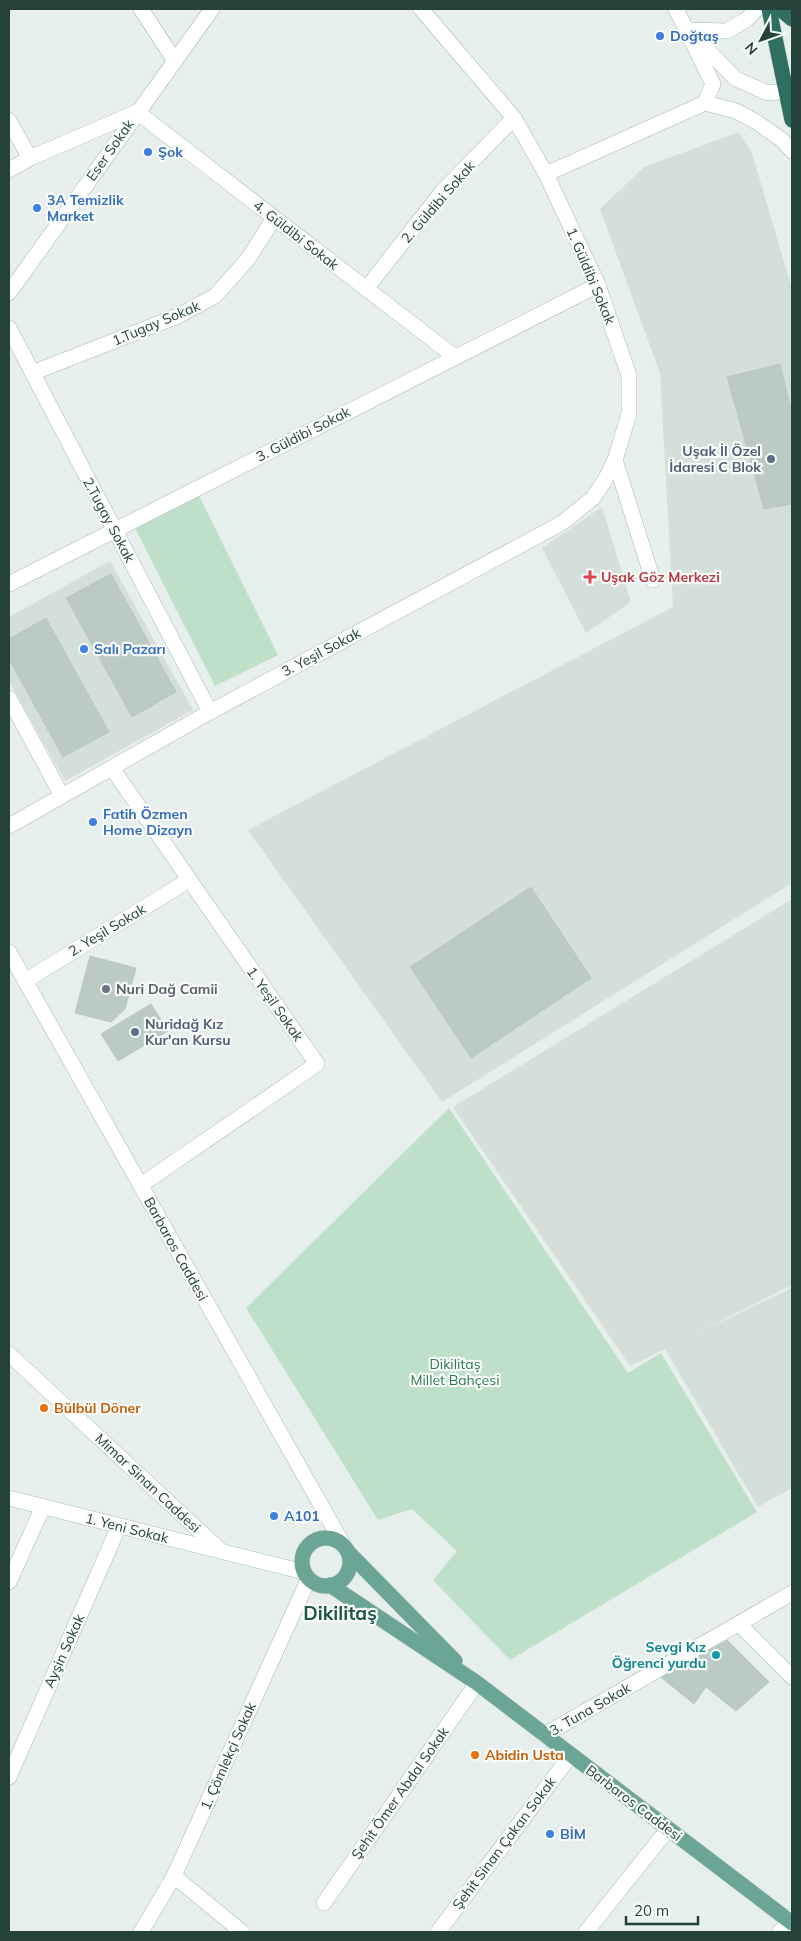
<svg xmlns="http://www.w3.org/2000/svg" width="801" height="1941" font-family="Mulish,sans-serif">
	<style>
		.built { fill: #d4dfda }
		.green { fill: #bfe0c8 }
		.building { fill: #bbcac4; stroke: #b8c9c2 }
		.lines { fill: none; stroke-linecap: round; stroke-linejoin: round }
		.minor-casing { stroke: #a8b8b2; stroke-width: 16 }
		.major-casing { stroke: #c2cac8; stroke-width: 16 }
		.highway-casing { stroke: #c2cac8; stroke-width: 16 }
		.minor { stroke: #fff; stroke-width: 15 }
		.major { stroke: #6aa596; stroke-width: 15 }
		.highway { stroke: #2f6f62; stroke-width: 15 }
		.shop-dot { fill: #3f7fe0; stroke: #f7fbf9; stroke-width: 2 }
		.service-dot { fill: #5c6f8a; stroke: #f7fbf9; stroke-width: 2 }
		.health-dot { fill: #e0444e; stroke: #f7fbf9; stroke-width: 2 }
		.worship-dot { fill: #6b7280; stroke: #f7fbf9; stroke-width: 2 }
		.food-dot { fill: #e8710a; stroke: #f7fbf9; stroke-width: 2 }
		.culture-dot { fill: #0f9aa8; stroke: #f7fbf9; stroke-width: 2 }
		.labels { text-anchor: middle; stroke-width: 4.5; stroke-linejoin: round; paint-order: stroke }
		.shop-label { font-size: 14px; font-weight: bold; fill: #366cbe; stroke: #f7fbf9; text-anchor: start }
		.street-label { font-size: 14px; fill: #24423a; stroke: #f7fbf9 }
		.service-label { font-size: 14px; font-weight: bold; fill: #4e5e75; stroke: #f7fbf9; text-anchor: end }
		.health-label { font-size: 14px; font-weight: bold; fill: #be3a42; stroke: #f7fbf9; text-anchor: start }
		.worship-label { font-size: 14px; font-weight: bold; fill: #5b616d; stroke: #f7fbf9; text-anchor: start }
		.park-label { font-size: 14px; fill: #2d7a4b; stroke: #f7fbf9 }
		.food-label { font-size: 14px; font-weight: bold; fill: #c56008; stroke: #f7fbf9; text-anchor: start }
		.culture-label { font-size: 14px; font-weight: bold; fill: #0d838f; stroke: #f7fbf9; text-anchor: end }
		.district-label { font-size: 19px; font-weight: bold; fill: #1f5548; stroke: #f7fbf9 }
	</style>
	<rect width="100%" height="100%" fill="#e6efeb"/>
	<g class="built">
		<polygon points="739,132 752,153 792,289 792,883 442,1102 248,830 673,607 660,373 600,209 644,167"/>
		<polygon points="602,507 631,602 586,633 542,548"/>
		<polygon points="110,561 193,710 65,781 9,681 9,617"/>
		<polygon points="792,899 792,1285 692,1335 792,1288 792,1488 758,1507 665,1349 630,1366 453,1107"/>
	</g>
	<g class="green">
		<polygon points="199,496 278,655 215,686 135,528"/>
		<polygon points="449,1108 628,1373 661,1353 757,1512 510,1660 433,1580 457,1551 412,1509 378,1520 246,1308"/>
	</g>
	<g class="building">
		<polygon points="780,364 792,414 792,504 764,509 727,377"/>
		<polygon points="111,574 176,692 132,717 66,598"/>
		<polygon points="46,618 109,732 63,757 9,659 9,639"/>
		<polygon points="531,887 591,978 471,1058 410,967"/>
		<polygon points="90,956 136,968 125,1009 111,1022 75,1013"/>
		<polygon points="151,1004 168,1031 118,1061 101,1034"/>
		<polygon points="723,1636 769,1682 736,1711 706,1687 694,1704 657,1674"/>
	</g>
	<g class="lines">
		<defs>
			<g id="minor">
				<polyline points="141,9 175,61"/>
				<polyline points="421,9 514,118 546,174 598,285 629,376 629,414 615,460 653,580"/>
				<polyline points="676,9 713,84 705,103"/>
				<polyline points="688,30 736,79 768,93 786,91"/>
				<polyline points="688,30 727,31 747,19 757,9"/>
				<polyline points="9,121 30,158"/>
				<polyline points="9,170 30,158 137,112 455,357"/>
				<polyline points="546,174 705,103 736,111 758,123 782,140 792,151"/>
				<polyline points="366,289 441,193 514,118"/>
				<polyline points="9,293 212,9"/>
				<polyline points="9,328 210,712"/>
				<polyline points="32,373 178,316 215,296 248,259 274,218"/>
				<polyline points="9,584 598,285"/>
				<polyline points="9,698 62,796"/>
				<polyline points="112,768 317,1064 141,1185"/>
				<polyline points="9,826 210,712 562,523 593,498 605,480 615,460"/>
				<polyline points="9,952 344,1546"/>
				<polyline points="25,981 189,880"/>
				<polyline points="9,1354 220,1550"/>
				<polyline points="9,1498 304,1572"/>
				<polyline points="9,1582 43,1507"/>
				<polyline points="739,1624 792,1677"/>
				<polyline points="544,1735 792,1593"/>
				<polyline points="9,1777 119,1526"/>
				<polyline points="174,1876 242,1932"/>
				<polyline points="324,1903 477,1683"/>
				<polyline points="141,1932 174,1876 309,1578"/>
				<polyline points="438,1932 571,1755"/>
				<polyline points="586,1932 668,1829"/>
				<polyline points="780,1932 792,1917"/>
			</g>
			<g id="major">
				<circle cx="326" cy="1562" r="24"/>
				<polyline points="348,1552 455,1661"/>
				<polyline points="330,1585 477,1683 792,1923"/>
			</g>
			<g id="highway">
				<polyline points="769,9 792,120"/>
				<polyline points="780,9 792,19"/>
			</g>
		</defs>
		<use href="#minor" class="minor-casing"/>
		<use href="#major" class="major-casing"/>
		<use href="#highway" class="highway-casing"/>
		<use href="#minor" class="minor"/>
		<use href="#major" class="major"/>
		<use href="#highway" class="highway"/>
	</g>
	<g class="shop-dot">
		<circle cx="660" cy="36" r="5"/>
		<circle cx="148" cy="152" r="5"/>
		<circle cx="37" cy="208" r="5"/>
		<circle cx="84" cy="649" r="5"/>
		<circle cx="93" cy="822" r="5"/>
		<circle cx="274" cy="1516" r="5"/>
		<circle cx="550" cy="1834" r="5"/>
	</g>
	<g class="service-dot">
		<circle cx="771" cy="459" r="5"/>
		<circle cx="135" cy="1032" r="5"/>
	</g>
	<path class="health-dot" d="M587.5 569.5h5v5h5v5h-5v5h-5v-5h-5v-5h5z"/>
	<circle class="worship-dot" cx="106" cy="989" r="5"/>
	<g class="food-dot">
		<circle cx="44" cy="1408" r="5"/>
		<circle cx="475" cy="1755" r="5"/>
	</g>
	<circle class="culture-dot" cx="716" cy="1655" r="5"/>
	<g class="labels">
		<g class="shop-label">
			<text x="670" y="41">Doğtaş</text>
			<text x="158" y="157">Şok</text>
			<text x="47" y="205">3A Temizlik<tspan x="47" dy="16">Market</tspan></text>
			<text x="94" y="654">Salı Pazarı</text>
			<text x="103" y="819">Fatih Özmen<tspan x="103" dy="16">Home Dizayn</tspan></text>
			<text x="284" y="1521">A101</text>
			<text x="560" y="1839">BİM</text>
		</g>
		<g class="street-label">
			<text transform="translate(110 150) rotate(-55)" y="5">Eser Sokak</text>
			<text transform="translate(438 202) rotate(-49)" y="5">2. Güldibi Sokak</text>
			<text transform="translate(296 235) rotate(38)" y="5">4. Güldibi Sokak</text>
			<text transform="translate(591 276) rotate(67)" y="5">1. Güldibi Sokak</text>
			<text transform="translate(156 323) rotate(-23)" y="5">1.Tugay Sokak</text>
			<text transform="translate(303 434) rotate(-27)" y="5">3. Güldibi Sokak</text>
			<text transform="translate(109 520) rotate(62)" y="5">2.Tugay Sokak</text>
			<text transform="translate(321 652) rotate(-28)" y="5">3. Yeşil Sokak</text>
			<text transform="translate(107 930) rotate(-31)" y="5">2. Yeşil Sokak</text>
			<text transform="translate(275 1004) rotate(55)" y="5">1. Yeşil Sokak</text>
			<text transform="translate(176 1249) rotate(61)" y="5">Barbaros Caddesi</text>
			<text transform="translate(148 1483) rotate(43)" y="5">Mimar Sinan Caddesi</text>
			<text transform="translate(127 1528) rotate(14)" y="5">1. Yeni Sokak</text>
			<text transform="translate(64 1651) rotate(-66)" y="5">Ayşin Sokak</text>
			<text transform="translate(590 1709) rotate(-30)" y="5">3. Tuna Sokak</text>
			<text transform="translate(228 1756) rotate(-66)" y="5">1. Çömlekçi Sokak</text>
			<text transform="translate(400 1793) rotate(-55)" y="5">Şehit Ömer Abdal Sokak</text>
			<text transform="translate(634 1803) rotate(37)" y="5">Barbaros Caddesi</text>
			<text transform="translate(504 1843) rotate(-53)" y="5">Şehit Sinan Çakan Sokak</text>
		</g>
		<g class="service-label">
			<text x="761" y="456">Uşak İl Özel<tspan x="761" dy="16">İdaresi C Blok</tspan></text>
			<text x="145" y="1029" text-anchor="start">Nuridağ Kız<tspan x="145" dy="16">Kur'an Kursu</tspan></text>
		</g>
		<g class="health-label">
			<text x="601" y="582">Uşak Göz Merkezi</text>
		</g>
		<g class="worship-label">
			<text x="116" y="994">Nuri Dağ Camii</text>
		</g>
		<g class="park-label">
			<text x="455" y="1369">Dikilitaş<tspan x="455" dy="16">Millet Bahçesi</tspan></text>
		</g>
		<g class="food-label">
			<text x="54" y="1413">Bülbül Döner</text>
			<text x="485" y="1760">Abidin Usta</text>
		</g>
		<g class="culture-label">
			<text x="706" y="1652">Sevgi Kız<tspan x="706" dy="16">Öğrenci yurdu</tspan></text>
		</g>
		<g class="district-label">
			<text x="340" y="1620">Dikilitaş</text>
		</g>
	</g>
	<rect width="801" height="1941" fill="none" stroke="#24423a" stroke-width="20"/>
	<g transform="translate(761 40) rotate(229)" stroke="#f7fbf9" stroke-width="4" paint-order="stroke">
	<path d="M0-4L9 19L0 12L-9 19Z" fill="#24423a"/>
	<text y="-8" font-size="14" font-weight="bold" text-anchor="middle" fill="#24423a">N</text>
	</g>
	<path d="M626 1916v8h72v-8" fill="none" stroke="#24423a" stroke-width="2.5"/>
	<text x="634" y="1916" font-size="15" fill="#24423a" stroke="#f7fbf9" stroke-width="4" paint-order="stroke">20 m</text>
</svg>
